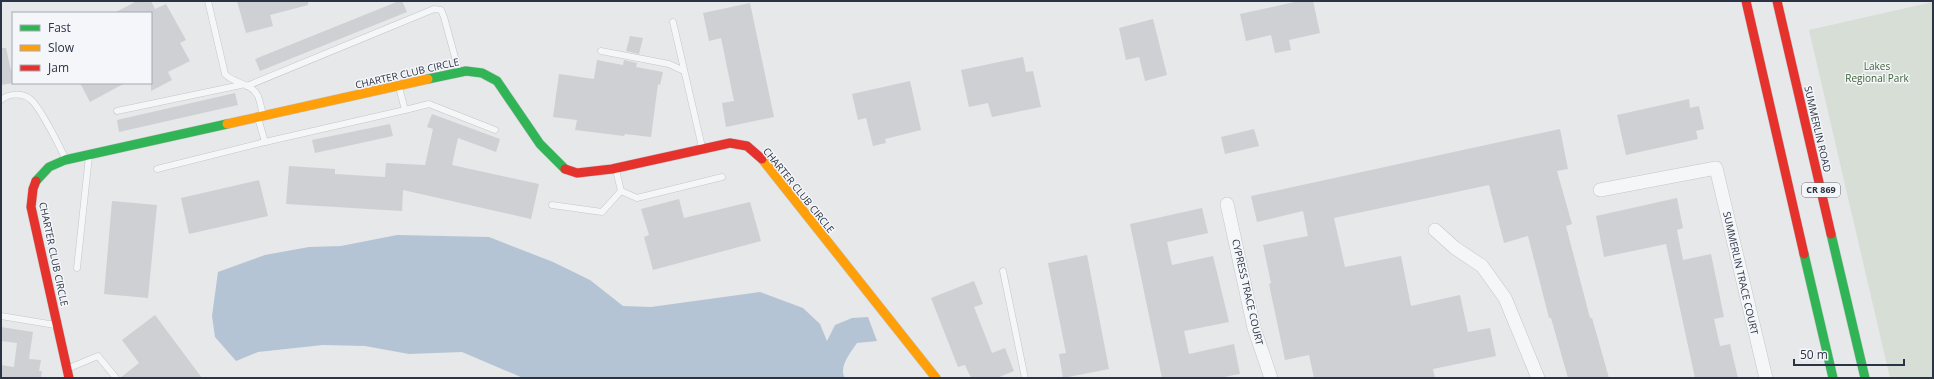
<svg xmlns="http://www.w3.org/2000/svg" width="1934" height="379" font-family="'Open Sans',sans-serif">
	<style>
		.green { fill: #d6ded6 }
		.water { fill: #b4c4d5 }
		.building { fill: #ced0d3 }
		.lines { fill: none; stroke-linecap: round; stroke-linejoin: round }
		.lane-casing { stroke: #c4c6c8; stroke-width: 7 }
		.street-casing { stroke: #c4c6c8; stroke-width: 14 }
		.fast-casing { stroke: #c4c6c8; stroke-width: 10 }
		.slow-casing { stroke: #c4c6c8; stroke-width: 10 }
		.jam-casing { stroke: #c4c6c8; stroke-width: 10 }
		.lane { stroke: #f5f6f7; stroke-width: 6 }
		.street { stroke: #f5f6f7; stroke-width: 13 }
		.fast { stroke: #30b455; stroke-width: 9 }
		.slow { stroke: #ff9f0a; stroke-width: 9 }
		.jam { stroke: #e5322d; stroke-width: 9 }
		.labels { text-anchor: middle; stroke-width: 3; stroke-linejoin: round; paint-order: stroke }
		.shield { fill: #f4f6f9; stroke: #676e7b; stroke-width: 1 }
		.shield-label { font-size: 9px; font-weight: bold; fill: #2b3445 }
		.park-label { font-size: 10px; fill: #3f6138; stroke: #f4f6f9 }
		.street-label { font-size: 10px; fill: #2b3445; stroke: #f4f6f9 }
	</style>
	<rect width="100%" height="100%" fill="#e6e8ea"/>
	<polygon class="green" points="1933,2 1933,378 1890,378 1809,30"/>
	<path class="water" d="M397,235L489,237L553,262L590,280L623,306L651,307L760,292L803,308L820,324L827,341L835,325L852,318L868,317L877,341L857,343C851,352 838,367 845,378H523L462,352L409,354L365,346L323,345L258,352L236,361L215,337L212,316L218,272L265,255L309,247L341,246Z"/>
	<g class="building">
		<polygon points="137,1 151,1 155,9 166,4 186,40 180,43 190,61 168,72 172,80 151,91 151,13 114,13"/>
		<polygon points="237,1 308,1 308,5 270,15 273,26 246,33"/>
		<polygon points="399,1 402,1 407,12 260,71 255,59"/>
		<polygon points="1299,1 1313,1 1320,33 1289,40 1291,50 1275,53 1271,35 1246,41 1240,14"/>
		<polygon points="750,3 774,117 726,127 722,103 734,101 721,38 709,41 703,13"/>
		<polygon points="1153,19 1167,75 1145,81 1139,57 1126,60 1119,28"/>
		<polygon points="630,36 643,38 639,54 626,51"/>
		<polygon points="1,48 6,48 11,70 13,70 13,83 1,85"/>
		<polygon points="1023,57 1026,72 1033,71 1041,107 992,117 988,103 969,107 961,70"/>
		<polygon points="597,60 623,65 624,60 637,63 636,67 663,72 660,85 658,84 651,137 625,134 624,136 575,130 577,120 553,117 559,74 594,79"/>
		<polygon points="910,81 921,130 885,139 886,143 873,146 866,118 858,120 852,94"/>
		<polygon points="80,83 125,83 90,102"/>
		<polygon points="235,93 238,105 119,132 117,120"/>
		<polygon points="1689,99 1690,108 1699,106 1704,129 1696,131 1698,139 1626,155 1617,115"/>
		<polygon points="432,114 500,139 496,152 458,138 452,165 539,184 531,219 403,190 402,211 286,204 289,166 335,169 335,174 385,177 386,163 425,165 433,129 427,127"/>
		<polygon points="390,124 393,136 315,153 312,140"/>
		<polygon points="1254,129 1259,146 1225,154 1221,137"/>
		<polygon points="1560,129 1568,169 1557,171 1572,224 1566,226 1590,318 1592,318 1609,378 1568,378 1551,318 1549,318 1528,236 1504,243 1489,185 1334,218 1345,267 1401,256 1411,306 1460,295 1468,332 1490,328 1496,356 1433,369 1435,378 1314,378 1309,355 1285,360 1269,284 1271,283 1263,245 1308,236 1303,211 1257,222 1251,196"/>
		<polygon points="259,180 268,216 189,234 181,198"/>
		<polygon points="1677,198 1683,228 1677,230 1683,260 1711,254 1724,317 1714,319 1720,346 1730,344 1738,378 1695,378 1666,244 1604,257 1596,216"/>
		<polygon points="679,199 684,218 750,202 761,241 653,270 644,237 649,235 641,209"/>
		<polygon points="112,201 157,205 148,298 104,294"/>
		<polygon points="1202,208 1208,233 1167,242 1172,265 1213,256 1229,322 1184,331 1189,354 1234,344 1240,374 1219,378 1162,378 1130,224"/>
		<polygon points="1087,255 1109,369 1063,378 1059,354 1066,353 1048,263"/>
		<polygon points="974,281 983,304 974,307 992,353 1005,348 1014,371 997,378 971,378 965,365 958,367 931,298"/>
		<polygon points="155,315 202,378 120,378 139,363 122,340"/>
		<polygon points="1,327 33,332 29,359 41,360 39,371 42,371 41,378 1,378 1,365 14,367 17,343 1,341"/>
	</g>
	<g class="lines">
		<defs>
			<g id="lane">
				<path d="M208,1L225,74C234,84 252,83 258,96C260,101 261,108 263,114"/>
				<polyline points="673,22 702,147"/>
				<polyline points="601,51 669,64 684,71"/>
				<polyline points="247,86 434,9 441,10 444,17 459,72"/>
				<path d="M1,100C9,93 22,93 30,99C39,105 60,147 65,158"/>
				<polyline points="405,110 429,104 495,130"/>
				<polyline points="117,111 241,85"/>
				<polyline points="258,118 265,142 405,110 399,87"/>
				<polyline points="157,169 265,142"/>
				<polyline points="616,170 621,191 637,198 722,177"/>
				<polyline points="552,205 602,212 621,191"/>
				<polyline points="77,268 89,156"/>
				<polyline points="1003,271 1025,378"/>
				<polyline points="1,316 55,325"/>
				<polyline points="69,368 98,356 116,378"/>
			</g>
			<g id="street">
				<polyline points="1600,190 1716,168 1766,378"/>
				<polyline points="1227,204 1254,328 1271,378"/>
				<polyline points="1435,230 1455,248 1482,266 1505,298 1538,378"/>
			</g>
			<g id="fast">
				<polyline points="428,79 466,71 482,73 497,81 540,144 565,169"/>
				<polyline points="36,181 49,167 65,160 227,124"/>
				<polyline points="1831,234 1865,378"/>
				<polyline points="1804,254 1833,378"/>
			</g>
			<g id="slow">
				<polyline points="227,124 428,79"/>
				<polyline points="762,159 936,378"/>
			</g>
			<g id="jam">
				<polyline points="1746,1 1804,254"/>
				<polyline points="1777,1 1831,234"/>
				<polyline points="565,169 577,173 612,169 730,143 747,146 762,159"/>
				<polyline points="36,181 33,189 31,207 69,378"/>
			</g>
		</defs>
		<use href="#lane" class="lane-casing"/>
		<use href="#street" class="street-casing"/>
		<use href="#fast" class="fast-casing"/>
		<use href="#slow" class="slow-casing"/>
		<use href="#jam" class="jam-casing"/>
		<use href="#lane" class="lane"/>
		<use href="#street" class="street"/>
		<use href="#fast" class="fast"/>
		<use href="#slow" class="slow"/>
		<use href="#jam" class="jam"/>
	</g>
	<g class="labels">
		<rect class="shield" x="1802" y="183" width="38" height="14" rx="3"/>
		<g class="shield-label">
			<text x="1821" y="193">CR 869</text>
		</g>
		<g class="park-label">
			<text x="1877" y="70">Lakes<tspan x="1877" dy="12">Regional Park</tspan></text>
		</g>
		<g class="street-label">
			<text transform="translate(407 73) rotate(-13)" y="4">CHARTER CLUB CIRCLE</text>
			<text transform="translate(1818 129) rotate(77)" y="4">SUMMERLIN ROAD</text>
			<text transform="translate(799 190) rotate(51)" y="4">CHARTER CLUB CIRCLE</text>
			<text transform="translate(54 254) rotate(78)" y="4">CHARTER CLUB CIRCLE</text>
			<text transform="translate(1741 273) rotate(77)" y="4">SUMMERLIN TRACE COURT</text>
			<text transform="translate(1248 292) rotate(77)" y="4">CYPRESS TRACE COURT</text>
		</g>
	</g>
	<rect width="1934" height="379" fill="none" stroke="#2b3445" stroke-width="4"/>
	<rect x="12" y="12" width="140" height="72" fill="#f4f6f9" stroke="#a4a8b1"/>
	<rect x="20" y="25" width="20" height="6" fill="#30b455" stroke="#a4a8b1"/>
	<text x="48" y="32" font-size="12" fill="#2b3445">Fast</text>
	<rect x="20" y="45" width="20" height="6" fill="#ff9f0a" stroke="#a4a8b1"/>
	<text x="48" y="52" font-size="12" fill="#2b3445">Slow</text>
	<rect x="20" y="65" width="20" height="6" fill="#e5322d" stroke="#a4a8b1"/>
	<text x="48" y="72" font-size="12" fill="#2b3445">Jam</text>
	<path d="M1794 359v6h110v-6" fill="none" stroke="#2b3445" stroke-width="2"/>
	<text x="1800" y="359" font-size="12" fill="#2b3445" stroke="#f4f6f9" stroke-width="3" paint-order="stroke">50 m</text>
</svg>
